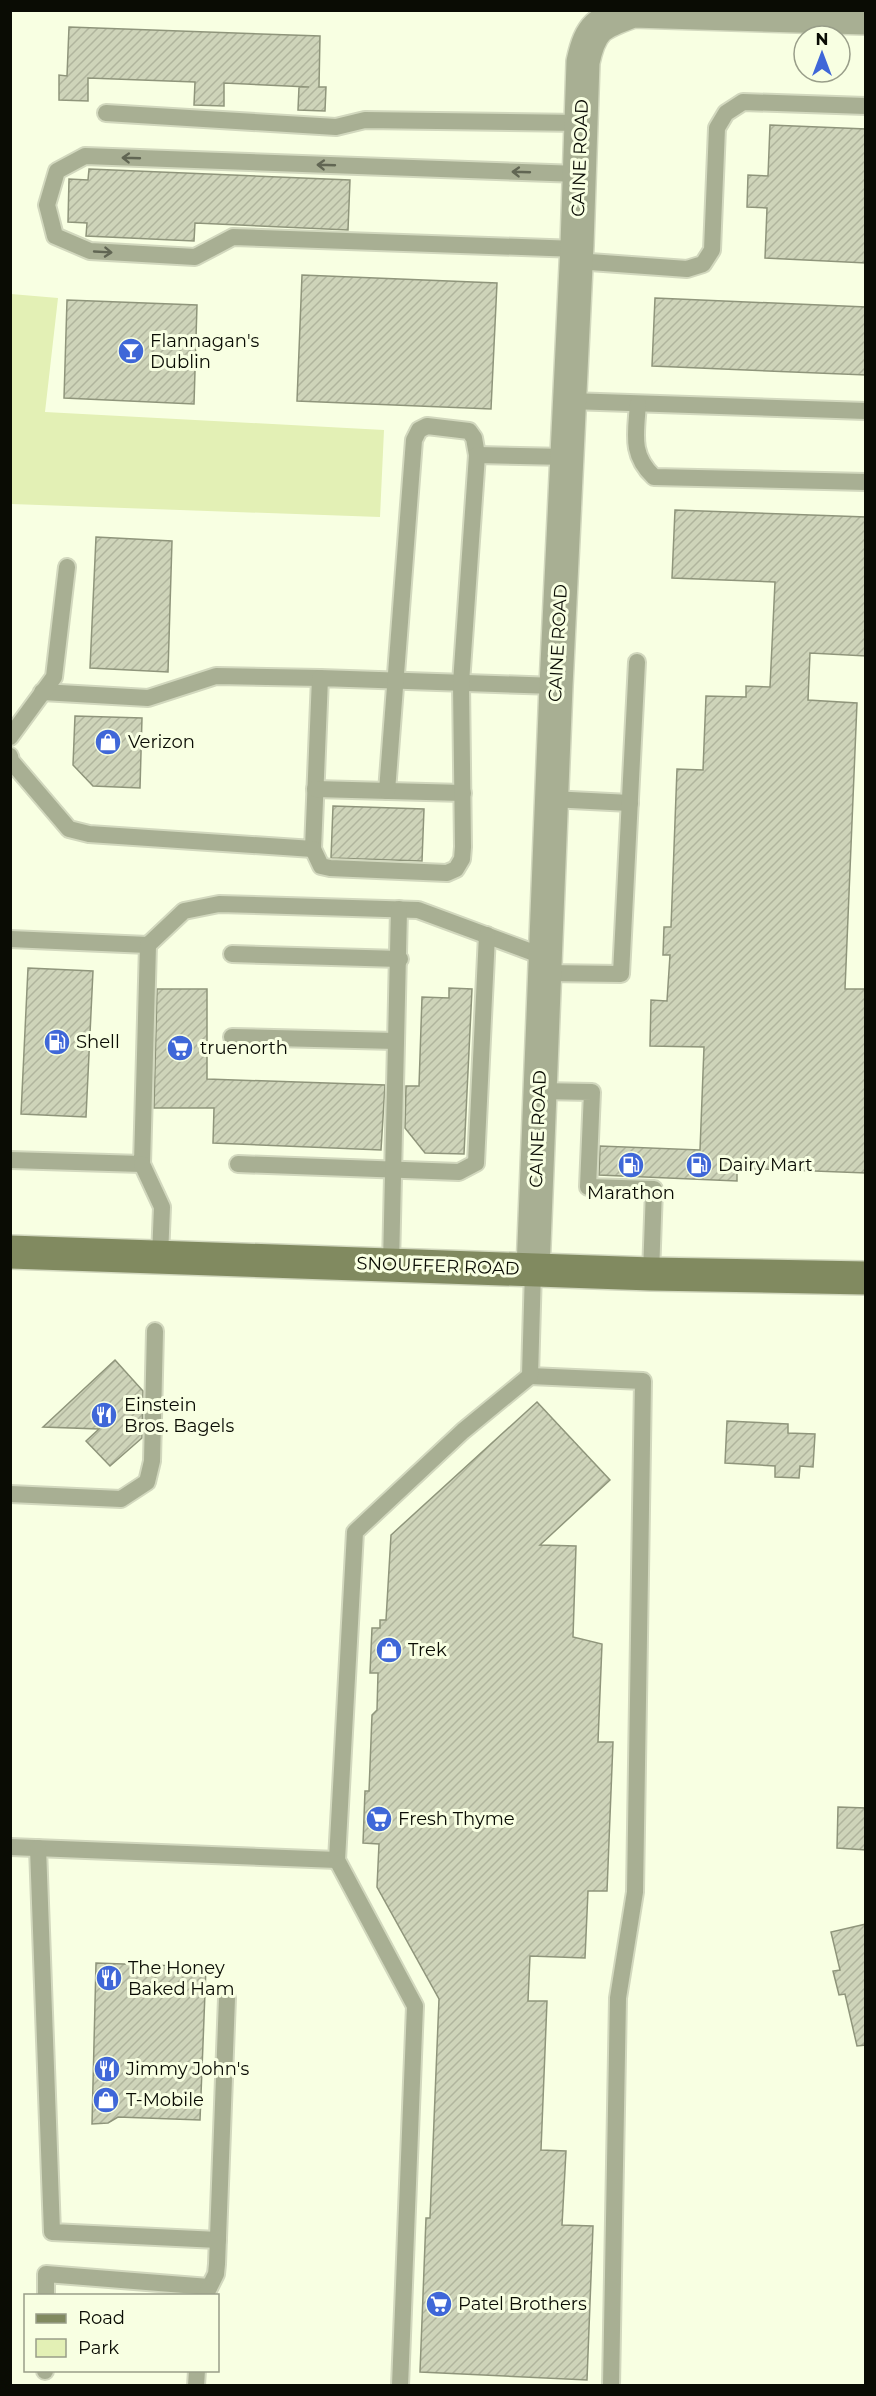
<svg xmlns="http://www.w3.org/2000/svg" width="876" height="2396" font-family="Montserrat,sans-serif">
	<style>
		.green { fill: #e3f0b5 }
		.building { fill: url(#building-hatch); stroke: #8f957b; stroke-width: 1.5 }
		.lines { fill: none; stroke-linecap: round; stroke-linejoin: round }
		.lane-casing { stroke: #d2d8be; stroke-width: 20 }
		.street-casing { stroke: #d2d8be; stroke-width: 36 }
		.secondary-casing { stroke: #d2d8be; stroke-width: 36 }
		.lane { stroke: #a8af93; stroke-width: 16 }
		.street { stroke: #a8af93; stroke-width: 33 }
		.secondary { stroke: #818a60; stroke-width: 33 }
		.oneway { stroke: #616653 }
		.labels { text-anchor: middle; stroke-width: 6; stroke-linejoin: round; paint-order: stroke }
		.street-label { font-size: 18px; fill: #0a0c04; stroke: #f8ffe2 }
		.poi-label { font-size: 18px; fill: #0a0c04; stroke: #f8ffe2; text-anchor: start }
	</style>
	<defs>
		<pattern id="building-hatch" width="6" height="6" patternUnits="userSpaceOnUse" patternTransform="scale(1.5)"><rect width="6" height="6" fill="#ced4b9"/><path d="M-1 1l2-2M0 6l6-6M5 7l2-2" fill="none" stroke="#b0b59d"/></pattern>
	</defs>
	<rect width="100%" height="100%" fill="#f8ffe2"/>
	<polygon class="green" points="11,294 58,298 45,412 384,430 380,517 11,504"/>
	<g class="building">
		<polygon points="69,27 320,36 319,87 326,87 325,111 298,110 299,87 309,87 224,83 224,106 194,105 195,82 88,78 88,101 59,100 59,75 67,76"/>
		<polygon points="770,125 866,129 866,263 765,258 767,208 747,207 748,175 768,176"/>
		<polygon points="89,169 350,180 348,230 195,223 194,241 86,236 87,223 68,222 69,179 88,180"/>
		<polygon points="302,275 497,283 491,409 297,401"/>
		<polygon points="655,298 866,307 866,375 652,366"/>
		<polygon points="67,300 197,305 194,404 64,398"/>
		<polygon points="675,510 866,517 866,656 810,653 808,700 857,703 845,989 866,989 866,1173 737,1168 737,1181 599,1175 600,1146 700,1150 704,1047 650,1046 651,1000 667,1001 670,955 663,955 664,927 671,927 677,769 703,770 706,696 746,697 746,686 770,687 775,582 672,578"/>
		<polygon points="96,537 172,541 168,672 90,668"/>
		<polygon points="75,716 142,718 140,788 93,786 73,765"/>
		<polygon points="333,806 424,809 422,861 331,858"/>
		<polygon points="28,968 93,971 86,1117 21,1114"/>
		<polygon points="449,988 472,989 464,1154 425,1153 405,1128 406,1086 419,1086 422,997 449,998"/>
		<polygon points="157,989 207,989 207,1079 385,1085 381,1150 213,1143 214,1108 154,1108"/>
		<polygon points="115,1360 143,1391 142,1438 110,1466 86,1441 99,1429 43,1427"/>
		<polygon points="537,1402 610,1480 540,1545 576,1546 573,1637 602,1644 598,1742 613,1742 607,1891 588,1891 585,1958 530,1956 528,2001 547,2001 541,2150 566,2151 562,2225 593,2226 587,2380 420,2372 426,2218 430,2218 439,1999 377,1887 379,1844 363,1843 365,1791 369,1791 372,1715 377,1710 378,1673 370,1673 372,1628 380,1628 380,1620 386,1620 391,1535"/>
		<polygon points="727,1421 788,1424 788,1433 815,1434 813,1467 800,1466 799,1478 775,1477 775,1466 725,1463"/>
		<polygon points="838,1807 866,1808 866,1850 837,1848"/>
		<polygon points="866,1924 866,2045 857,2046 845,1994 839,1995 833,1971 840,1970 831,1932"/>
		<polygon points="96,1963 206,1967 200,2120 118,2117 108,2123 92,2124"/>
	</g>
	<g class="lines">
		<defs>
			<g id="lane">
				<polyline points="106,113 336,127 365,120 581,123"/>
				<polyline points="577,249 233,237 195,257 90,251 55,236 47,205 57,171 85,156 579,174"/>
				<polyline points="576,261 687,269 703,264 712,250 717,128 726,113 743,102 866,106"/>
				<polyline points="570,401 866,411"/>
				<path d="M638,404C636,433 630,455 654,477L866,482"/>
				<polyline points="42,692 148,698 216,676 320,678"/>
				<polyline points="10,737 54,677 67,567"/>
				<polyline points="10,756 11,761 69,829 89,834 313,849 320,678 556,686"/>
				<polyline points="315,789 463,793"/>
				<polyline points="387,791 414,440 419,430 427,426 469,431 474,438 477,455"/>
				<polyline points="551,799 630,803"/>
				<polyline points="313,849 321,866 330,868 447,873 456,869 462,859 463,847 461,683 477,455 567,457"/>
				<polyline points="10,939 148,945 184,911 219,904 418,910 545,957"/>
				<polyline points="232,954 400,959"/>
				<polyline points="545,973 621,974 637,662"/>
				<polyline points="232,1037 396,1041"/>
				<polyline points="540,1091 592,1092 588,1187 654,1189 651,1274"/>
				<polyline points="10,1160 142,1164 148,945"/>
				<polyline points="142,1164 162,1207 160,1257"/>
				<polyline points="238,1164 459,1172 476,1163 487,935"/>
				<polyline points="391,1265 399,909"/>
				<polyline points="530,1376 643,1381 635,1892 618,1998 611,2386"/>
				<polyline points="10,1494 121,1499 147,1482 152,1461 155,1331"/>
				<polyline points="10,1847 337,1860"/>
				<polyline points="38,1848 52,2232 218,2240"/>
				<polyline points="46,2296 46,2274 209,2287"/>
				<polyline points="205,2296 216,2274 217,2264 227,1998"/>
				<polyline points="45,2371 45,2370"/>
				<polyline points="196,2386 197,2370"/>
				<polyline points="400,2386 415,2006 337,1860 355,1532 463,1431 530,1376 533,1270"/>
			</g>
			<path id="street" d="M533,1270L556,686L577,245L583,62C591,25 600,23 633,11L866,18"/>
			<polyline id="secondary" points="10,1252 651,1274 866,1278"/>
		</defs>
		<use href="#lane" class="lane-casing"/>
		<use href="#street" class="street-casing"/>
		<use href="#secondary" class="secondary-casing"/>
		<use href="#lane" class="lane"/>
		<use href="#street" class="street"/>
		<use href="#secondary" class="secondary"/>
	</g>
	<defs><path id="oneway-shaft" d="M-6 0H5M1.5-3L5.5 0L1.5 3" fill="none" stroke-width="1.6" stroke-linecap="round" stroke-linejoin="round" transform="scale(1.5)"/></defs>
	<g class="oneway">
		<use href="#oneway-shaft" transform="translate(131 158) rotate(-178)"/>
		<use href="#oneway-shaft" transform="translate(326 165) rotate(-178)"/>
		<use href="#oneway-shaft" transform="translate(521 172) rotate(-178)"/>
		<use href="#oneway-shaft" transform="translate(103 252) rotate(3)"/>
	</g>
	<defs>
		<symbol id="bar-disc" viewBox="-11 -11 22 22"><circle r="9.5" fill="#3f67d8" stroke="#f8ffe2"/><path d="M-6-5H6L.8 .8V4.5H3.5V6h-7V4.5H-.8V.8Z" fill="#fff"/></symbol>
		<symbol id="shop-disc" viewBox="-11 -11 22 22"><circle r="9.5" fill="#3f67d8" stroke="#f8ffe2"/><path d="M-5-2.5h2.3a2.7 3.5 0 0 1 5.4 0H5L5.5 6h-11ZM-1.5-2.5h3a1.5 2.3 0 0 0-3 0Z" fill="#fff"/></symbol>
		<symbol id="fuel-disc" viewBox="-11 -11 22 22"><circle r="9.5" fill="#3f67d8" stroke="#f8ffe2"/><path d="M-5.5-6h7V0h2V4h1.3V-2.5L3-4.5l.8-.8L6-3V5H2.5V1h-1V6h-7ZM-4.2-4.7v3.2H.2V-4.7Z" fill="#fff"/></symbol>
		<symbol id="supermarket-disc" viewBox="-11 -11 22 22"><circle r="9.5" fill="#3f67d8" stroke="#f8ffe2"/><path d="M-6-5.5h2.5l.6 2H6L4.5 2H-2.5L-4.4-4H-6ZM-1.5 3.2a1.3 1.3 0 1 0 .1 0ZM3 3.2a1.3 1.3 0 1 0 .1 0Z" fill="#fff"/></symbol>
		<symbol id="restaurant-disc" viewBox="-11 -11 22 22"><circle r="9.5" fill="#3f67d8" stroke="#f8ffe2"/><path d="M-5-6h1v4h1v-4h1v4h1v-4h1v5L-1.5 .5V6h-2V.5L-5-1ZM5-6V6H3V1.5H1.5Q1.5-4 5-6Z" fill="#fff"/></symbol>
	</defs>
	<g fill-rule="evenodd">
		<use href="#bar-disc" x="116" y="336" width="30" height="30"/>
		<use href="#shop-disc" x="93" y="727" width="30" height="30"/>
		<use href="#fuel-disc" x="42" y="1027" width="30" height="30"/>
		<use href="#supermarket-disc" x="165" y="1033" width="30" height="30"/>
		<use href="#fuel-disc" x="616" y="1150" width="30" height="30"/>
		<use href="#fuel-disc" x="684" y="1150" width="30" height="30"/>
		<use href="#restaurant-disc" x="89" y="1400" width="30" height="30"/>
		<use href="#shop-disc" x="374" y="1635" width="30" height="30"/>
		<use href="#supermarket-disc" x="364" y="1804" width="30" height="30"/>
		<use href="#restaurant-disc" x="94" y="1963" width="30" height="30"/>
		<use href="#restaurant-disc" x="92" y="2054" width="30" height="30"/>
		<use href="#shop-disc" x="91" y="2085" width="30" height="30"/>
		<use href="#supermarket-disc" x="424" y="2289" width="30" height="30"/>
	</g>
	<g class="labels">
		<g class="street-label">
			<text transform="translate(580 158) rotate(-88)" y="6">CAINE ROAD</text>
			<text transform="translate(558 643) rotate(-87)" y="6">CAINE ROAD</text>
			<text transform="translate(538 1129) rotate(-88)" y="6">CAINE ROAD</text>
			<text transform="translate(438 1266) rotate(2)" y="6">SNOUFFER ROAD</text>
		</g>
		<g class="poi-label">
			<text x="150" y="347">Flannagan's<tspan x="150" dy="21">Dublin</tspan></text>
			<text x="128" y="748">Verizon</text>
			<text x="76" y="1048">Shell</text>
			<text x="200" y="1054">truenorth</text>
			<text x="718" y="1171">Dairy Mart</text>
			<text x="631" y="1199" text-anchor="middle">Marathon</text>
			<text x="124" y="1411">Einstein<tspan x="124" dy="21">Bros. Bagels</tspan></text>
			<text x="408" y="1656">Trek</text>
			<text x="398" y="1825">Fresh Thyme</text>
			<text x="128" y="1974">The Honey<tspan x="128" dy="21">Baked Ham</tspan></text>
			<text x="126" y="2075">Jimmy John's</text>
			<text x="126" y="2106">T-Mobile</text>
			<text x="458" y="2310">Patel Brothers</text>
		</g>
	</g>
	<rect width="876" height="2396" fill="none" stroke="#0a0c04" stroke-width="24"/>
	<rect x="24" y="2294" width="195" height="78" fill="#f8ffe2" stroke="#999e89" stroke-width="1.5"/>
	<rect x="36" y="2314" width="30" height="9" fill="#818a60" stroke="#999e89" stroke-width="1.5"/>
	<text x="78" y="2324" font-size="18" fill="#0a0c04">Road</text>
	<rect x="36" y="2339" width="30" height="18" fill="#e3f0b5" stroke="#999e89" stroke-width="1.5"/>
	<text x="78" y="2354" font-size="18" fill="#0a0c04">Park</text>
	<g transform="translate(822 54)"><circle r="28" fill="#f8ffe2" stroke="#999e89" stroke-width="1.5"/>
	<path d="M0-4.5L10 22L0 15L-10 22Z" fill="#3f67d8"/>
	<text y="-9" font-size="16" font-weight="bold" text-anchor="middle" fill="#0a0c04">N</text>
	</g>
</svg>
